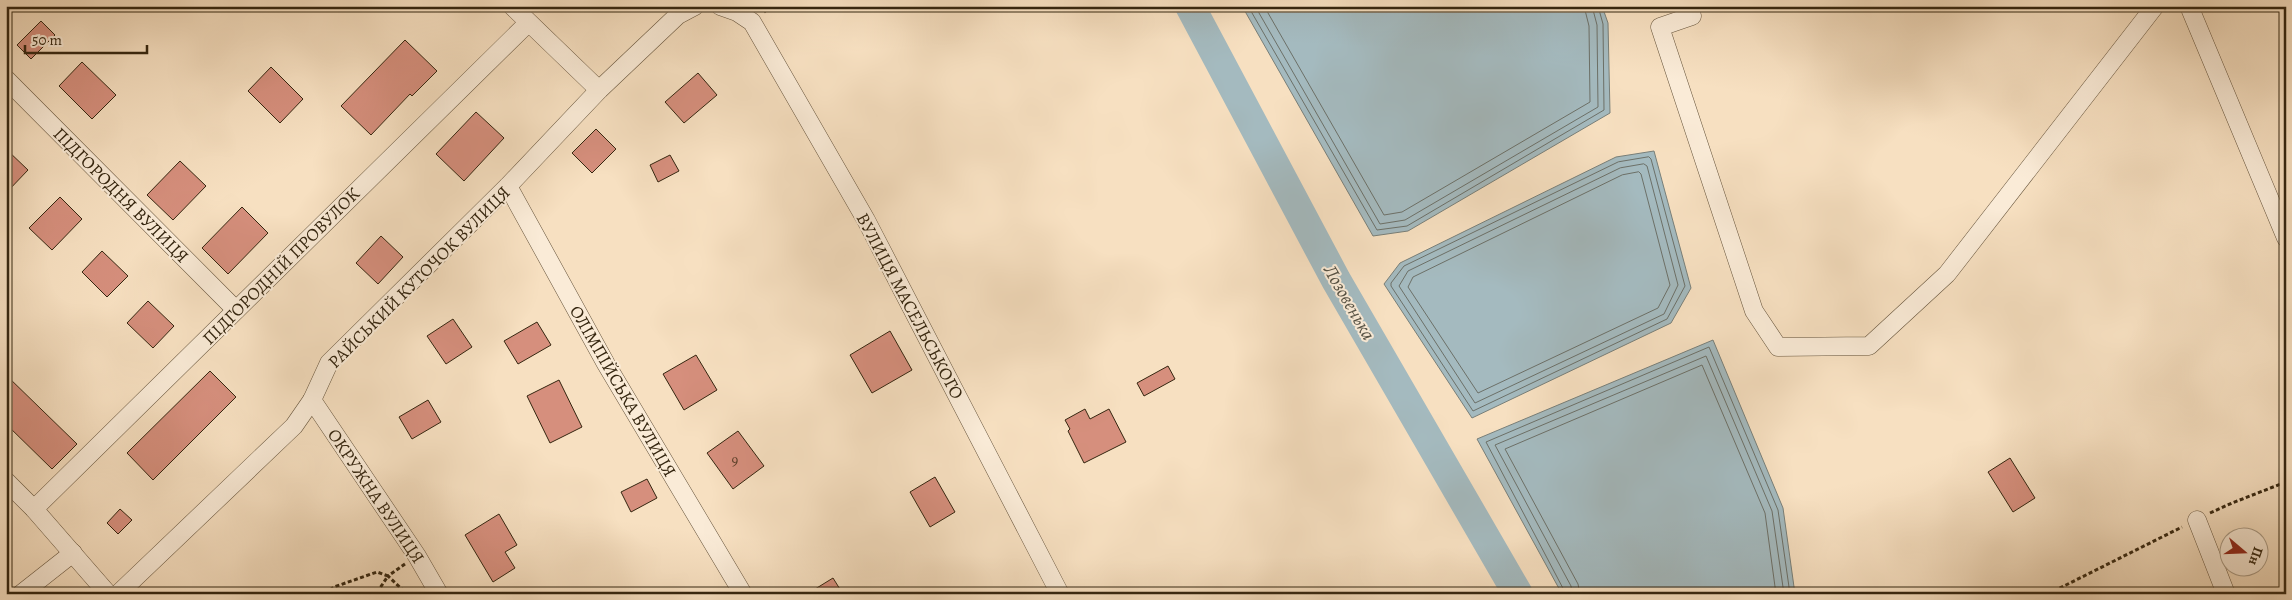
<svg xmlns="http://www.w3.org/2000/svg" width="2292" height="600" font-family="Alegreya,serif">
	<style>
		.water { fill: #a4babf; stroke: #787f79 }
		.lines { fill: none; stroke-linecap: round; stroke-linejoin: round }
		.shore { stroke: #6c7068; stroke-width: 1 }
		.river { stroke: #a4babf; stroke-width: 30 }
		.building { fill: #d68f7d; stroke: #352610 }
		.minor-casing { stroke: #66543c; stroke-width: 19 }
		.path { stroke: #352610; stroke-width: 3; stroke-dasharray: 4 2.5; stroke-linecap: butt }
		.minor { stroke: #faebd7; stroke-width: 18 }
		.labels { text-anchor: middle; stroke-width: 4; stroke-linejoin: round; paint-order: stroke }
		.number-label { font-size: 15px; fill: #5d402b }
		.street-label { font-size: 18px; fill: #352610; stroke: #faebd7 }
		.water-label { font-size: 19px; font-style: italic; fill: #565245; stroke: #faebd7 }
	</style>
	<rect width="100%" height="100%" fill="#f7e0c1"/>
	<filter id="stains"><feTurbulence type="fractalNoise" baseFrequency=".004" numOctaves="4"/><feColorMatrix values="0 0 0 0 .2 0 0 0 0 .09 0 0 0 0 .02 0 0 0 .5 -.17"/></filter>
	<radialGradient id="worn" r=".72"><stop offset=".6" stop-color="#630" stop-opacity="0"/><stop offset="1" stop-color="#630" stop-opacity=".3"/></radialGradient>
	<g class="water">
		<polygon points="1242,6 1602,6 1608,23 1610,113 1408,231 1373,236"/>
		<polygon points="1654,151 1691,288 1671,323 1472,418 1384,284 1400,263 1616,157"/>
		<polygon points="1713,340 1783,508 1795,594 1562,594 1477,439"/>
	</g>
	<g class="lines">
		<g class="shore">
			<polyline points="1248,6 1377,230 1407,226 1604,110 1603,24 1598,6"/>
			<polyline points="1255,6 1380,224 1405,220 1598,107 1597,25 1592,6"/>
			<polyline points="1264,6 1384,215 1402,212 1590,102 1589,26 1584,6"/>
			<polygon points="1649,157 1651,159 1685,286 1667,319 1473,411 1391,286 1391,283 1404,266 1618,162"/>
			<polygon points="1644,164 1647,166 1678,285 1664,314 1475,403 1399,286 1408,271 1620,168"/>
			<polygon points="1639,172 1641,174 1670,285 1658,308 1478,393 1408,287 1413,277 1622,175"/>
			<polyline points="1566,594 1486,442 1709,347 1778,510 1790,594"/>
			<polyline points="1572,594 1571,586 1495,445 1706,356 1772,511 1784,594"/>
			<polyline points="1580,594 1578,584 1505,449 1702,365 1765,513 1776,594"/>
		</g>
		<polyline class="river" points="1190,6 1336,280 1518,594"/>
	</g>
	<g class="building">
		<polygon points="41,21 55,35 31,59 17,45"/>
		<polygon points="405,40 437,71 412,96 410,94 371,135 341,106"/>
		<polygon points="82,62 116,95 92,119 59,86"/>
		<polygon points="271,67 303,99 280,123 248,91"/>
		<polygon points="698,73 717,95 684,123 665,102"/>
		<polygon points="476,112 504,138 464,181 436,154"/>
		<polygon points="596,129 616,149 592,173 572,153"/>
		<polygon points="6,149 28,170 6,193"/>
		<polygon points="670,155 679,171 658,182 650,165"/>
		<polygon points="180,161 206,186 173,220 147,195"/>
		<polygon points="60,197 82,219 52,250 29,228"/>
		<polygon points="242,207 268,233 228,274 202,248"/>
		<polygon points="381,236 403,257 378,284 356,263"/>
		<polygon points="102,251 128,276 107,297 82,272"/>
		<polygon points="148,301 174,326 153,348 127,323"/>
		<polygon points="453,319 472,347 446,364 427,336"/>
		<polygon points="537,322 551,345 518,364 504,341"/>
		<polygon points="890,331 912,370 872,393 850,355"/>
		<polygon points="696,355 717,390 684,410 663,374"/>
		<polygon points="1168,366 1175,379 1144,396 1137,383"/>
		<polygon points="210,371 236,397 153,480 127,453"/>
		<polygon points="6,375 77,444 52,469 6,424"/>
		<polygon points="559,380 582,427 550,443 527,396"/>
		<polygon points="428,400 441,422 412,439 399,417"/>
		<polygon points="1085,409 1090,419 1109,409 1126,442 1084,463 1068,431 1070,429 1065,420"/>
		<polygon points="738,431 764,466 733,489 707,453"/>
		<polygon points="2010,458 2035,498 2013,512 1988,472"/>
		<polygon points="935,477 955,512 930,527 910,492"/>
		<polygon points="647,479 657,498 631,512 621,492"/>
		<polygon points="120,509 132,520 118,534 107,523"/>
		<polygon points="499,514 517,545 505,552 515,568 493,582 465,535"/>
		<polygon points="833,578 843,594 807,594"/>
	</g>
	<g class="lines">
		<defs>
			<g id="minor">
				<polyline points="512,6 599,90"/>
				<polyline points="720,6 737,12 752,22 866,220 1060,594"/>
				<polyline points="2189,6 2286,238"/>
				<polyline points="1692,16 1660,27 1754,311 1778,347 1869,346 1947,274 2155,6"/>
				<polyline points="6,79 236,310"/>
				<polyline points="508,186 606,364 743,594"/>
				<polyline points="312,400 417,556 439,594"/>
				<polyline points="6,481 34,509 108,594"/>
				<polyline points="34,509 528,23"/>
				<polyline points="2197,520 2226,594"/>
				<polyline points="21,594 73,553"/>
				<polyline points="118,594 294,426 312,400 329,363 508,186 599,90 678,15 695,6"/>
			</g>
		</defs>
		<use href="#minor" class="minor-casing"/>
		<g class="path">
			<polyline points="764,12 771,6"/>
			<polyline points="2210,513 2232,503 2286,482"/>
			<polyline points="405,564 388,576 407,594"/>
			<polyline points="325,594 334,587 377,572 388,576 376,594"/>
			<polyline points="2048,594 2182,527"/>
		</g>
		<use href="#minor" class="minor"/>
	</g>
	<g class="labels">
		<g class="number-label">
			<text x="735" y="465">9</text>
		</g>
		<g class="street-label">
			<text transform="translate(121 195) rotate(45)" y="6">ПІДГОРОДНЯ ВУЛИЦЯ</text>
			<text transform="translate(281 266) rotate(-45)" y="6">ПІДГОРОДНІЙ ПРОВУЛОК</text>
			<text transform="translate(419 277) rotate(-45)" y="6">РАЙСЬКИЙ КУТОЧОК ВУЛИЦЯ</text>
			<text transform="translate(910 306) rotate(62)" y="6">ВУЛИЦЯ МАСЕЛЬСЬКОГО</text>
			<text transform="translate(623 391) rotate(60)" y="6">ОЛІМПІЙСЬКА ВУЛИЦЯ</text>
			<text transform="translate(376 496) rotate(56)" y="6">ОКРУЖНА ВУЛИЦЯ</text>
		</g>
		<g class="water-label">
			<text transform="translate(1350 302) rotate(60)" y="7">Лозовенька</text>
		</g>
	</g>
	<rect width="2292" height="600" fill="none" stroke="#f7e0c1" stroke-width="25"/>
	<rect x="8" y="8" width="2277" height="585" fill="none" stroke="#352610" stroke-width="2.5"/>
	<rect x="12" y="12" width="2267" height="575" fill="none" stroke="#352610"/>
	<g transform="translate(2244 552) rotate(109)"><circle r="24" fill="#faebd7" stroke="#ab9c87"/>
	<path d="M0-4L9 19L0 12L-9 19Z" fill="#8f2418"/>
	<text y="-8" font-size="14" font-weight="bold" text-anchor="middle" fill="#352610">Пн</text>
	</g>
	<path d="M25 45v8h122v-8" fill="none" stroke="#352610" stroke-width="2.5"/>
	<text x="32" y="45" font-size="15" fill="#352610" stroke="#faebd7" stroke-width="4" paint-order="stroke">50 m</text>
	<rect width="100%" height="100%" filter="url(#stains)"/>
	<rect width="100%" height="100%" fill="url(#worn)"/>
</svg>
